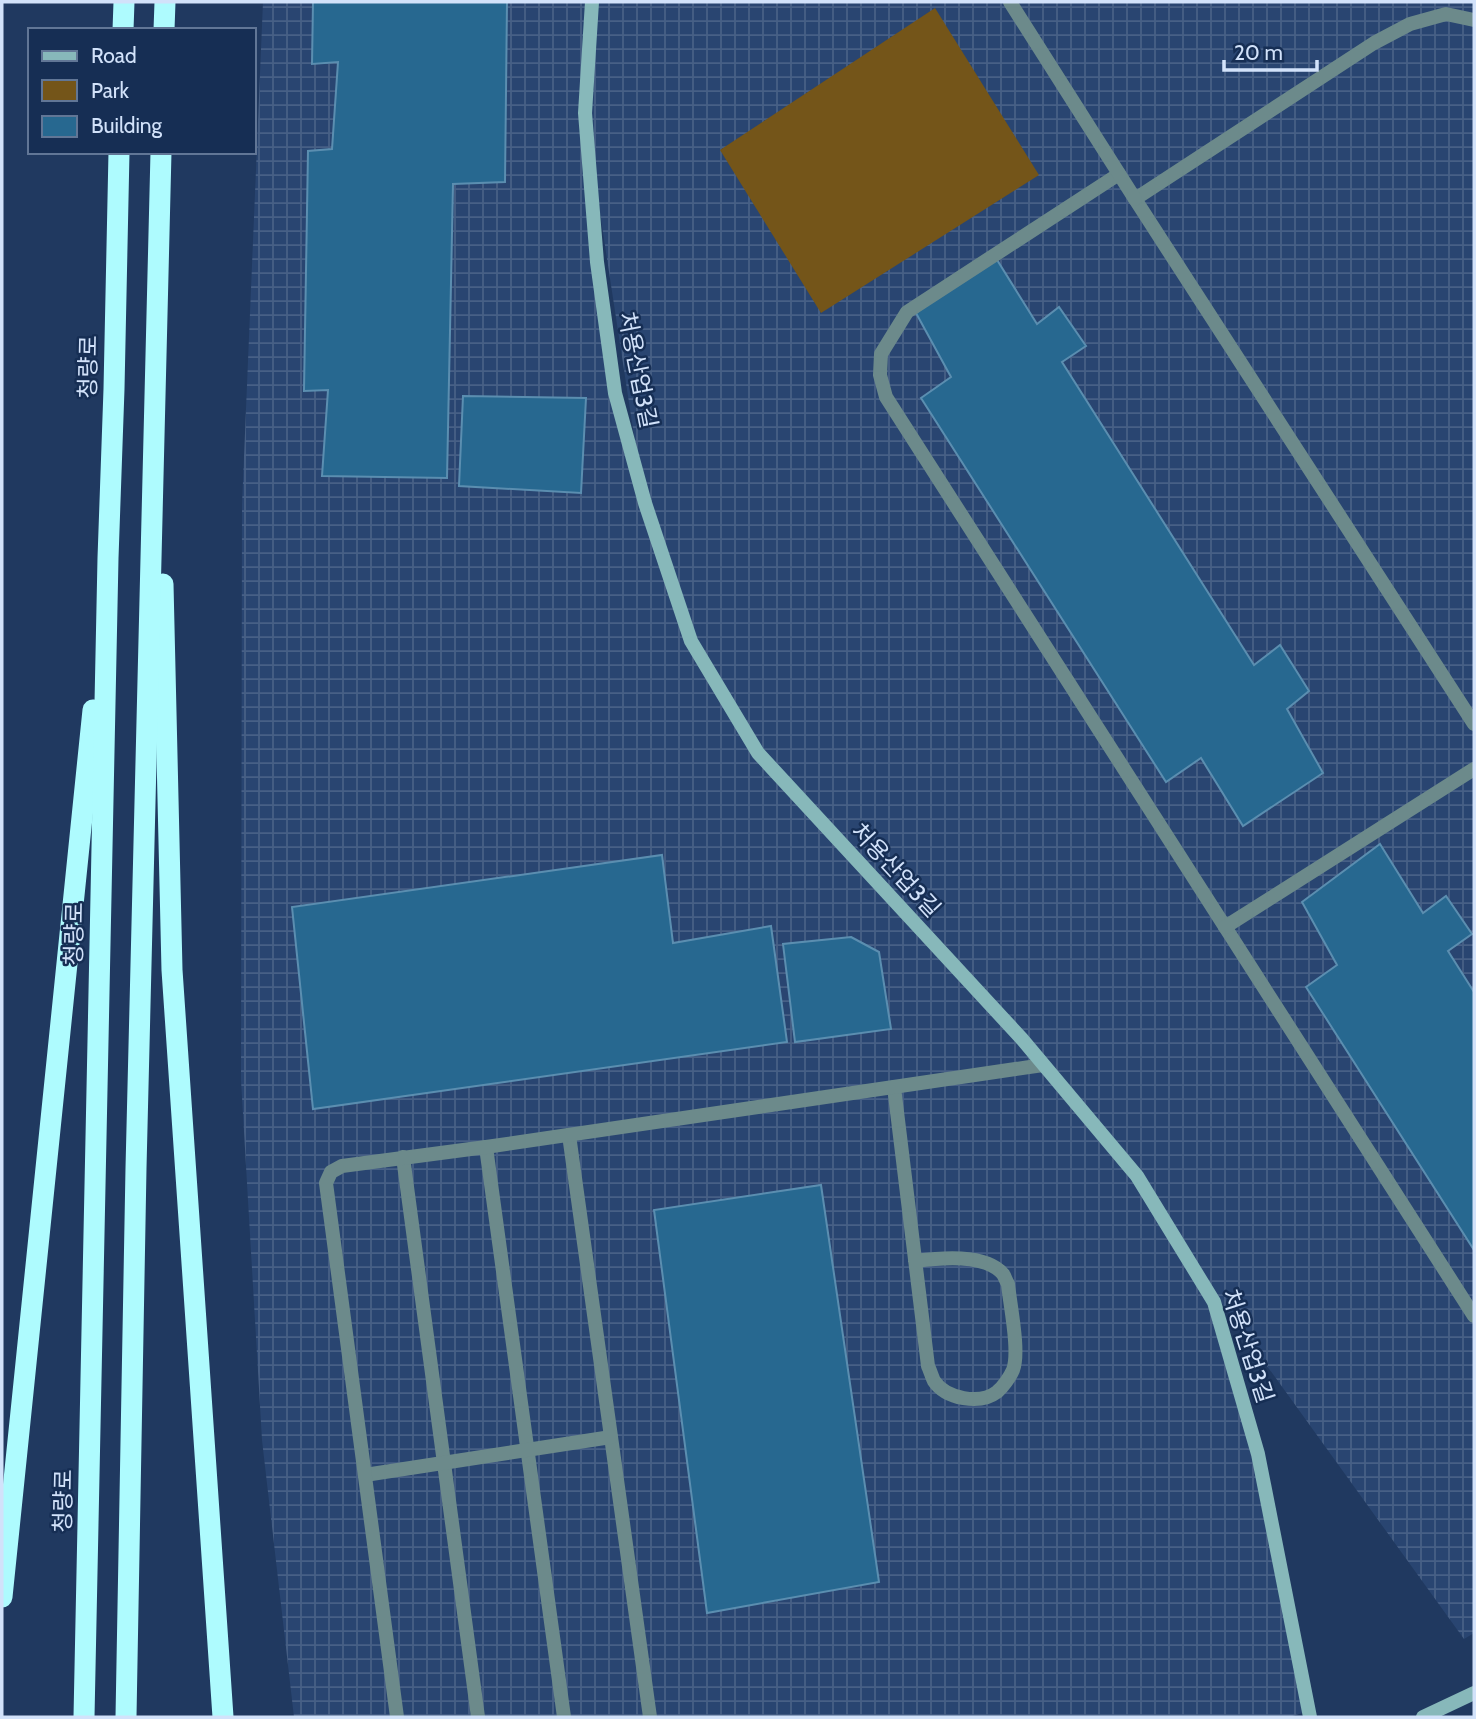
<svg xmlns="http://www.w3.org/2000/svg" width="1476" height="1719" font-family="Cabin,'Noto Sans KR',sans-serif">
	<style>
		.industrial { fill: url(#industrial-grid); fill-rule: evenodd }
		.park { fill: #745519 }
		.building { fill: #276890; stroke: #5b8eb0; stroke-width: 2 }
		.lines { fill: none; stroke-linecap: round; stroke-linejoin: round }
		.lane { stroke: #6c8a8b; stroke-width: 14 }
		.street { stroke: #6c8a8b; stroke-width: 14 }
		.secondary { stroke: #87b8ba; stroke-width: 14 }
		.highway { stroke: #aefbfe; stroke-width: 21 }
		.labels { text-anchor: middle; stroke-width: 5; stroke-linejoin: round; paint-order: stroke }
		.street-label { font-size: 23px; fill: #d2e2fa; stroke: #162e54 }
	</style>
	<defs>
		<pattern id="industrial-grid" width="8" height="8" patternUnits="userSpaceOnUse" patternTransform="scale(1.75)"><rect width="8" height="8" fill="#294571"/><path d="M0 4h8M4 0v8" fill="none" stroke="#476086"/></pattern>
	</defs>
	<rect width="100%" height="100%" fill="#203960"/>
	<path class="industrial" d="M263,2H1474V1633L1464,1639L1179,1244L1214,1302L1258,1454L1309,1711L1289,1717H294L262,1440L241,1080L242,505ZM587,128L643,494L615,393Z"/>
	<polygon class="park" points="935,8 1039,175 821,313 720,150"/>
	<g class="building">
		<polygon points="313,2 507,2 505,182 453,184 447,478 322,476 328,390 304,391 308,151 332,149 338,62 312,64"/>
		<polygon points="994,255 1037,324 1059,307 1086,346 1062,362 1254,665 1280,645 1309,691 1287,709 1323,773 1243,826 1201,758 1166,782 921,398 951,377 916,313"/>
		<polygon points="463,396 586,398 581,493 459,486"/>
		<polygon points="1380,844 1423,913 1446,896 1472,934 1448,951 1474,992 1474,1250 1306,987 1337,965 1302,902"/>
		<polygon points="662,855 673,943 771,926 787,1042 313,1109 292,907"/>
		<polygon points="851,937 879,952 891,1029 795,1042 783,944"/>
		<polygon points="821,1185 879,1582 707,1613 654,1210"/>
	</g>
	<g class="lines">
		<g class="lane">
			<polyline points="1474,20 1446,14 1410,24 1374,43 1135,199 1474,724"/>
			<polyline points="1119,174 907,312 881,354 880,375 886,397 1474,1316"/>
			<polyline points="1225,927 1474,769"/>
			<path d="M894,1087L928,1366C930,1370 932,1377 934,1381C946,1399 980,1405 997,1392C1003,1387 1010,1377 1013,1370C1020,1352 1010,1305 1008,1284C1006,1281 1005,1277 1003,1274C985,1253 939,1258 915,1261"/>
			<polyline points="569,1135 650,1717"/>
			<polyline points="486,1147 564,1717"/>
			<polyline points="403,1157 478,1717"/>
			<polyline points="365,1475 611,1437"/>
			<polyline points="397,1717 326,1183 331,1172 342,1166 486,1147 1043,1065"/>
		</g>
		<polyline class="street" points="1010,2 1135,199"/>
		<g class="secondary">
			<polyline points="592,2 585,113 597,262 615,393 645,503 691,641 758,753 1022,1039 1137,1176 1214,1302 1258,1454 1310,1717"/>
			<polyline points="1423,1717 1474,1693"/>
		</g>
		<g class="highway">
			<polyline points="123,30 124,2"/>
			<polyline points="164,30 165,2"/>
			<polyline points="163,584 172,970 223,1717"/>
			<polyline points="2,1597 93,710"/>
			<polyline points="84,1717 108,558 114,389 119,152"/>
			<polyline points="126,1717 136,1168 161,152"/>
		</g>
	</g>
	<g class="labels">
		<g class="street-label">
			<text transform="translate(88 367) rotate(-89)" y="8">청량로</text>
			<text transform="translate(638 370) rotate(79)" y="8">처용산업3길</text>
			<text transform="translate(896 870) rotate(47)" y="8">처용산업3길</text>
			<text transform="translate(74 934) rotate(-89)" y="8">청량로</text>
			<text transform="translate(1248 1346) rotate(72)" y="8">처용산업3길</text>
			<text transform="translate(63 1501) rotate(-89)" y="8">청량로</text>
		</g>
	</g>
	<rect width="1476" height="1719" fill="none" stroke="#d2e2fa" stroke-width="7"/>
	<rect x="28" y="28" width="228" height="126" fill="#162e54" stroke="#617696" stroke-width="2"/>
	<rect x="42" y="51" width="35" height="10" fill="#87b8ba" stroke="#617696" stroke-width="2"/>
	<text x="91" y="63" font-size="21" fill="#d2e2fa">Road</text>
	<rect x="42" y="80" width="35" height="21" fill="#745519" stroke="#617696" stroke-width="2"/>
	<text x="91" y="98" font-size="21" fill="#d2e2fa">Park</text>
	<rect x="42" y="116" width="35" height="21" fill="#276890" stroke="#617696" stroke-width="2"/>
	<text x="91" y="133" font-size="21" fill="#d2e2fa">Building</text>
	<path d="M1224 60v10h93v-10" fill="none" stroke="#d2e2fa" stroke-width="3.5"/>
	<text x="1234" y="60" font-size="21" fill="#d2e2fa" stroke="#162e54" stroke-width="5" paint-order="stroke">20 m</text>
</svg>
